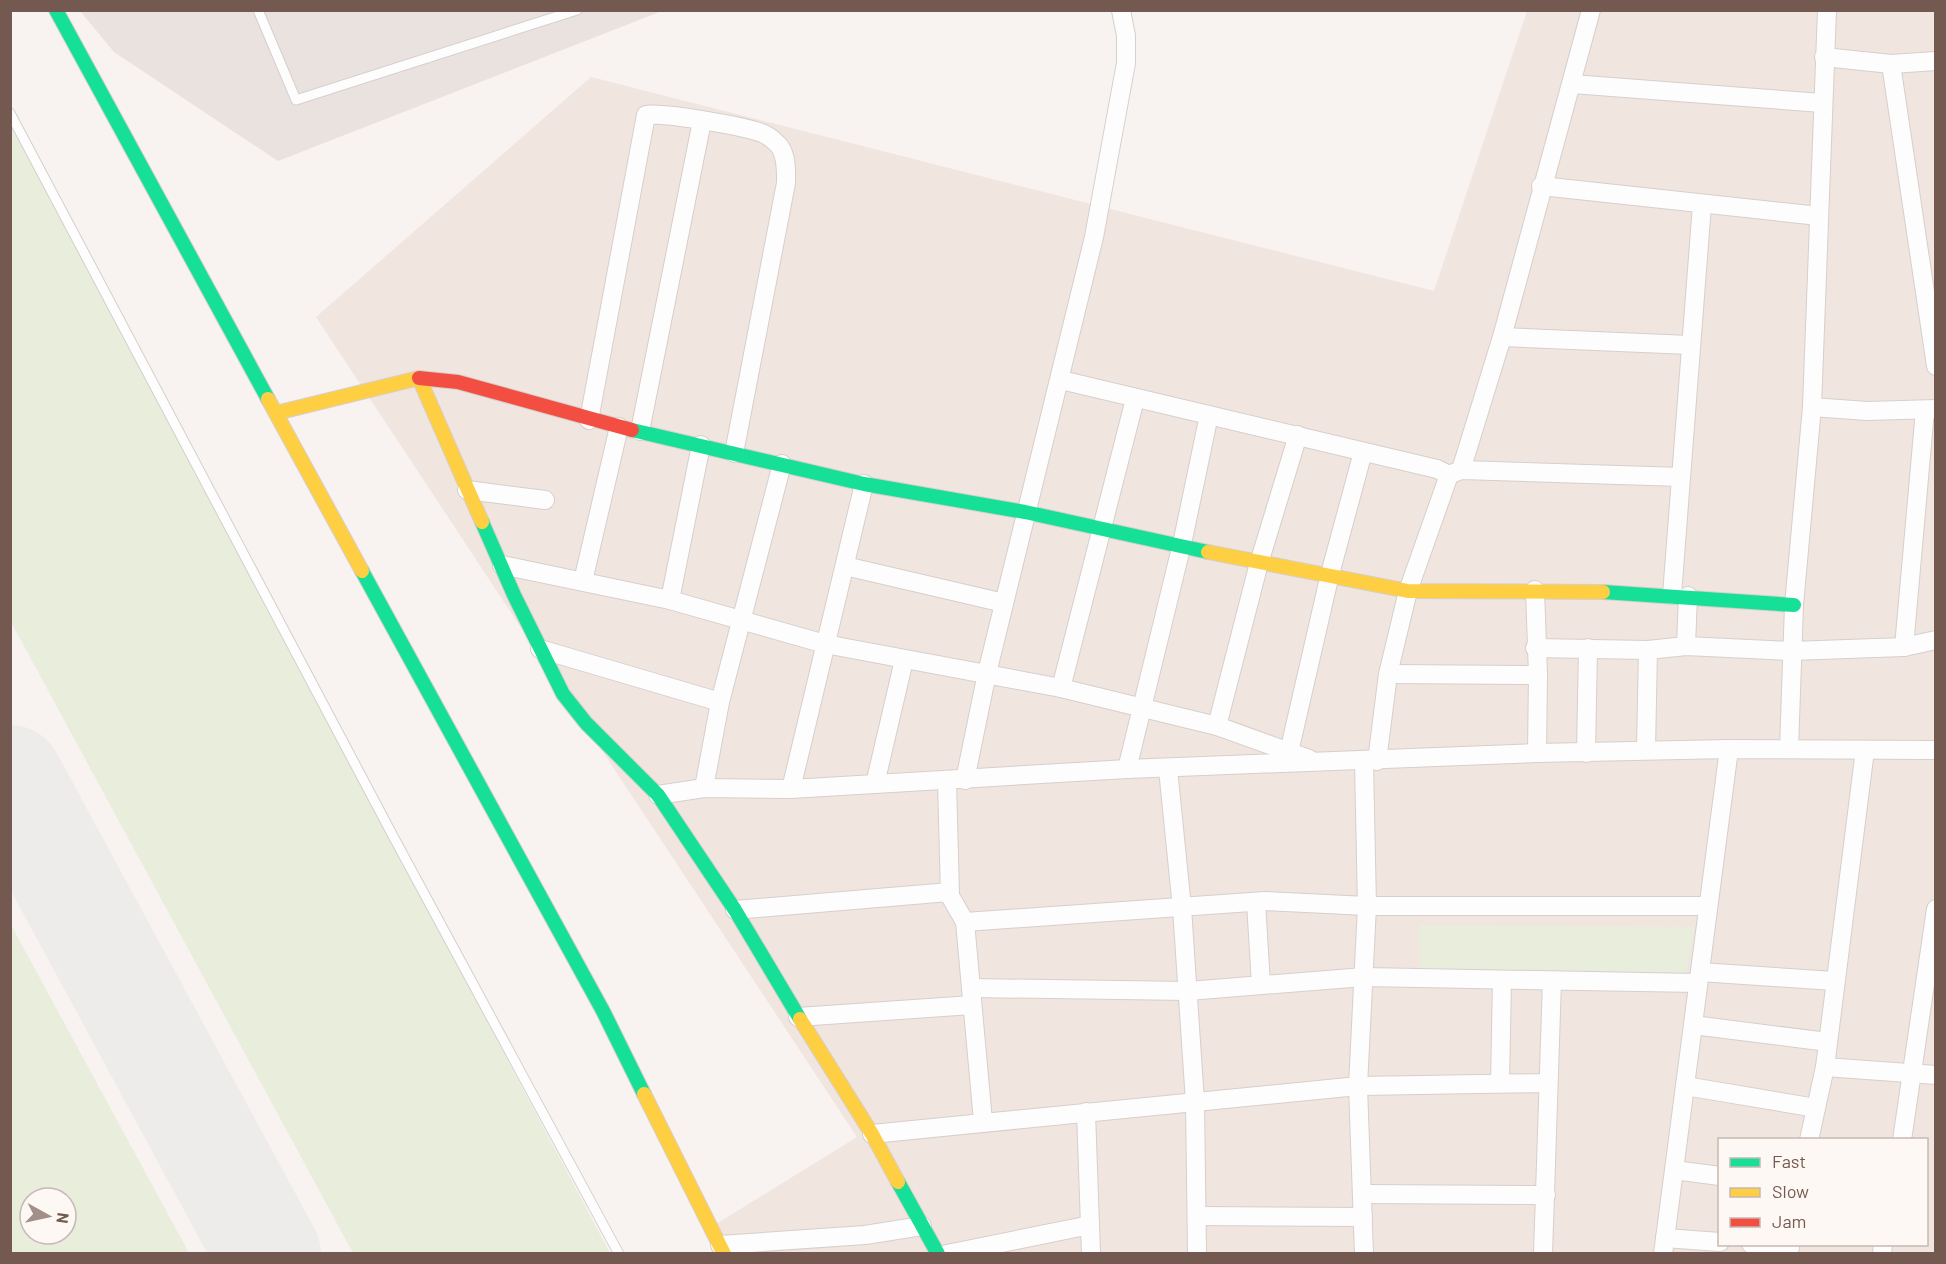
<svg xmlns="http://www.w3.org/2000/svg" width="1946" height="1264" font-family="Barlow,sans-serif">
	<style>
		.residential { fill: #f0e5df; fill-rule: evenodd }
		.industrial { fill: #eae2df }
		.green { fill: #e8eddc; fill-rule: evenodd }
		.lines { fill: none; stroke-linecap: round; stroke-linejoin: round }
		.runway { stroke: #eeeceb; stroke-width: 106 }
		.lane-casing { stroke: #d6cfcc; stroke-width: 11 }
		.street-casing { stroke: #d6cfcc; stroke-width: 20 }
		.fast-casing { stroke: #d7cfcc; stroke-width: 16 }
		.slow-casing { stroke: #d7cfcc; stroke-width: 16 }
		.jam-casing { stroke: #d7cfcc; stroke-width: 16 }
		.lane { stroke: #fefdfd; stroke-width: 9 }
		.street { stroke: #fefdfd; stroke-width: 18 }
		.fast { stroke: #16e098; stroke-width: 14 }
		.slow { stroke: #ffcf43; stroke-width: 14 }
		.jam { stroke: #f24e42; stroke-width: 14 }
	</style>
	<rect width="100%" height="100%" fill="#f8f3f0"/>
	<path class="residential" d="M1527,11H1935V1253H720L708,1229L857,1137L316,317L591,77L1434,291ZM1720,1140H1926V1244H1720Z"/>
	<polygon class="industrial" points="80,11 662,11 278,161 114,52"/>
	<g class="green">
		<polygon points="11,125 610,1253 353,1253 11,622"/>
		<path d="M11,925L189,1253H11ZM30,1198H66V1234H30Z"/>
		<polygon points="1419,925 1695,927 1685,978 1420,983"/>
	</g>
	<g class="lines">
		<polyline class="runway" points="10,778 268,1254"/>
		<defs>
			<g id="lane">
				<polyline points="258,10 296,100 577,10"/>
				<polyline points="10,113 393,836 619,1254"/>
			</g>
			<g id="street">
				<polyline points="1824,57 1891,64 1936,61"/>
				<polyline points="1891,64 1936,366"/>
				<polyline points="1572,84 1822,103"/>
				<polyline points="1541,186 1819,216"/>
				<polyline points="1502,337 1690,345"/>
				<polyline points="1061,380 1437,469 1449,475 1461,470 1681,477"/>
				<polyline points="1812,407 1867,411 1936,409"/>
				<path d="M589,420L646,115C661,112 753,127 766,135C770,137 777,143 780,147C787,157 786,172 786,183L734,453"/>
				<polyline points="640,431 702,121"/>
				<polyline points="1461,470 1502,337 1591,10"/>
				<polyline points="467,490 545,500"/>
				<polyline points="502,565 670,600 825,644 1061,688 1217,726 1309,759"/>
				<polyline points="845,566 1004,603"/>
				<polyline points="583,581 619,427"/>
				<polyline points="1535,590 1538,675 1537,753"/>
				<polyline points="1672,595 1702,205"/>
				<polyline points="670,600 701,445"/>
				<polyline points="1686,646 1688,596"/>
				<polyline points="1904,647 1925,410"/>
				<polyline points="1535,648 1648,650 1686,646 1791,651 1904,647 1936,640"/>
				<polyline points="540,649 720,702"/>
				<polyline points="1388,674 1538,675"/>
				<polyline points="1061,688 1135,399"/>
				<polyline points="1217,726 1259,563 1298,435"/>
				<polyline points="1789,749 1794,605 1812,407 1827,10"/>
				<polyline points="1646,750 1648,650"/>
				<polyline points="1289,752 1330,574 1363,452"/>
				<polyline points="1586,753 1588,648"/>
				<polyline points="1377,761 1388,674 1408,591 1449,475"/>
				<polyline points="1127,769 1182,544 1209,415"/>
				<polyline points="1168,769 1182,908 1195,1102 1197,1254"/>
				<polyline points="947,780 950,896 965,922 983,1121"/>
				<polyline points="965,780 987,673 1094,237 1126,63 1126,36 1121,10"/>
				<polyline points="875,784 904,660"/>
				<polyline points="704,788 720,702 782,464"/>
				<polyline points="791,789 864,484"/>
				<polyline points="658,795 704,788 791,789 1127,769 1537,753 1729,749 1936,750"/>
				<polyline points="1256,902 1261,985"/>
				<polyline points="735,910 949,892"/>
				<polyline points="965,922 1265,901 1367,906 1708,906"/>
				<polyline points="1700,972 1834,981"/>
				<polyline points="971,988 1188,991 1364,977 1698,983"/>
				<polyline points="798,1017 972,1005"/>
				<polyline points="1693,1025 1828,1042"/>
				<polyline points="1825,1067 1936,1075"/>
				<polyline points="1500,1083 1502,980"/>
				<polyline points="1685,1086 1816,1108"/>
				<polyline points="1086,1112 1091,1254"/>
				<polyline points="872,1134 1358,1086 1548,1083"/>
				<polyline points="1809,1140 1825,1067 1865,750"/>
				<polyline points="1902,1140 1936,909"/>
				<polyline points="1674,1170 1720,1176"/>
				<polyline points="1362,1194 1546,1195"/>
				<polyline points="1197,1216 1363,1217"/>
				<polyline points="1665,1238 1720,1242"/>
				<polyline points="1751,1244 1790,1248"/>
				<polyline points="720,1245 865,1235 922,1226"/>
				<polyline points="947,1254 1090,1225"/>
				<polyline points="1364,1254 1358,1086 1367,906 1364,762"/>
				<polyline points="1543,1254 1552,981"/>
				<polyline points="1663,1254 1729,749"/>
				<polyline points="1882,1254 1883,1244"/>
			</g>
			<g id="fast">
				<polyline points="56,10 268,399"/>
				<polyline points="632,430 864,484 1025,512 1208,552"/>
				<polyline points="482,522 514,595 563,694 586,723 658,795 735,910 800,1019"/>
				<polyline points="362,571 603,1011 644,1094"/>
				<polyline points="1603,592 1794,605"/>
				<polyline points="898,1182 938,1254"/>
			</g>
			<g id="slow">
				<polyline points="268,399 362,571"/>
				<polyline points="276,413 419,378 482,522"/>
				<polyline points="1208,552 1408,591 1603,592"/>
				<polyline points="800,1019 872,1134 898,1182"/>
				<polyline points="644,1094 724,1254"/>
			</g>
			<polyline id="jam" points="419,378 458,382 632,430"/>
		</defs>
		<use href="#lane" class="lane-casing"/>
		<use href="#street" class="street-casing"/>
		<use href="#fast" class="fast-casing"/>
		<use href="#slow" class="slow-casing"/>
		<use href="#jam" class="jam-casing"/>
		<use href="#lane" class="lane"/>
		<use href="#street" class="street"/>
		<use href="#fast" class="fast"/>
		<use href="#slow" class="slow"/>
		<use href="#jam" class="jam"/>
	</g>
	<rect width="1946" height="1264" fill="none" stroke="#745951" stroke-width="24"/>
	<rect x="1718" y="1138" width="210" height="108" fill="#fdf8f3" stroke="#c6b8b2" stroke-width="1.5"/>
	<rect x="1730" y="1158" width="30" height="9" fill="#16e098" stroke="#c6b8b2" stroke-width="1.5"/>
	<text x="1772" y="1168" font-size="18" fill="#745951">Fast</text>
	<rect x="1730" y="1188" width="30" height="9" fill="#ffcf43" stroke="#c6b8b2" stroke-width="1.5"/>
	<text x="1772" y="1198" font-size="18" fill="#745951">Slow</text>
	<rect x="1730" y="1218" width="30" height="9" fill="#f24e42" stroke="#c6b8b2" stroke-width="1.5"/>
	<text x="1772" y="1228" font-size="18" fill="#745951">Jam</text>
	<g transform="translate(48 1216) rotate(98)"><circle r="28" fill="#fdf8f3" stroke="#c6b8b2" stroke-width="1.5"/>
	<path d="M0-4.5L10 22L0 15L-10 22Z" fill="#a28f89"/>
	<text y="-9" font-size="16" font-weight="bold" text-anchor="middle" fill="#745951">N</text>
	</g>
</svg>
